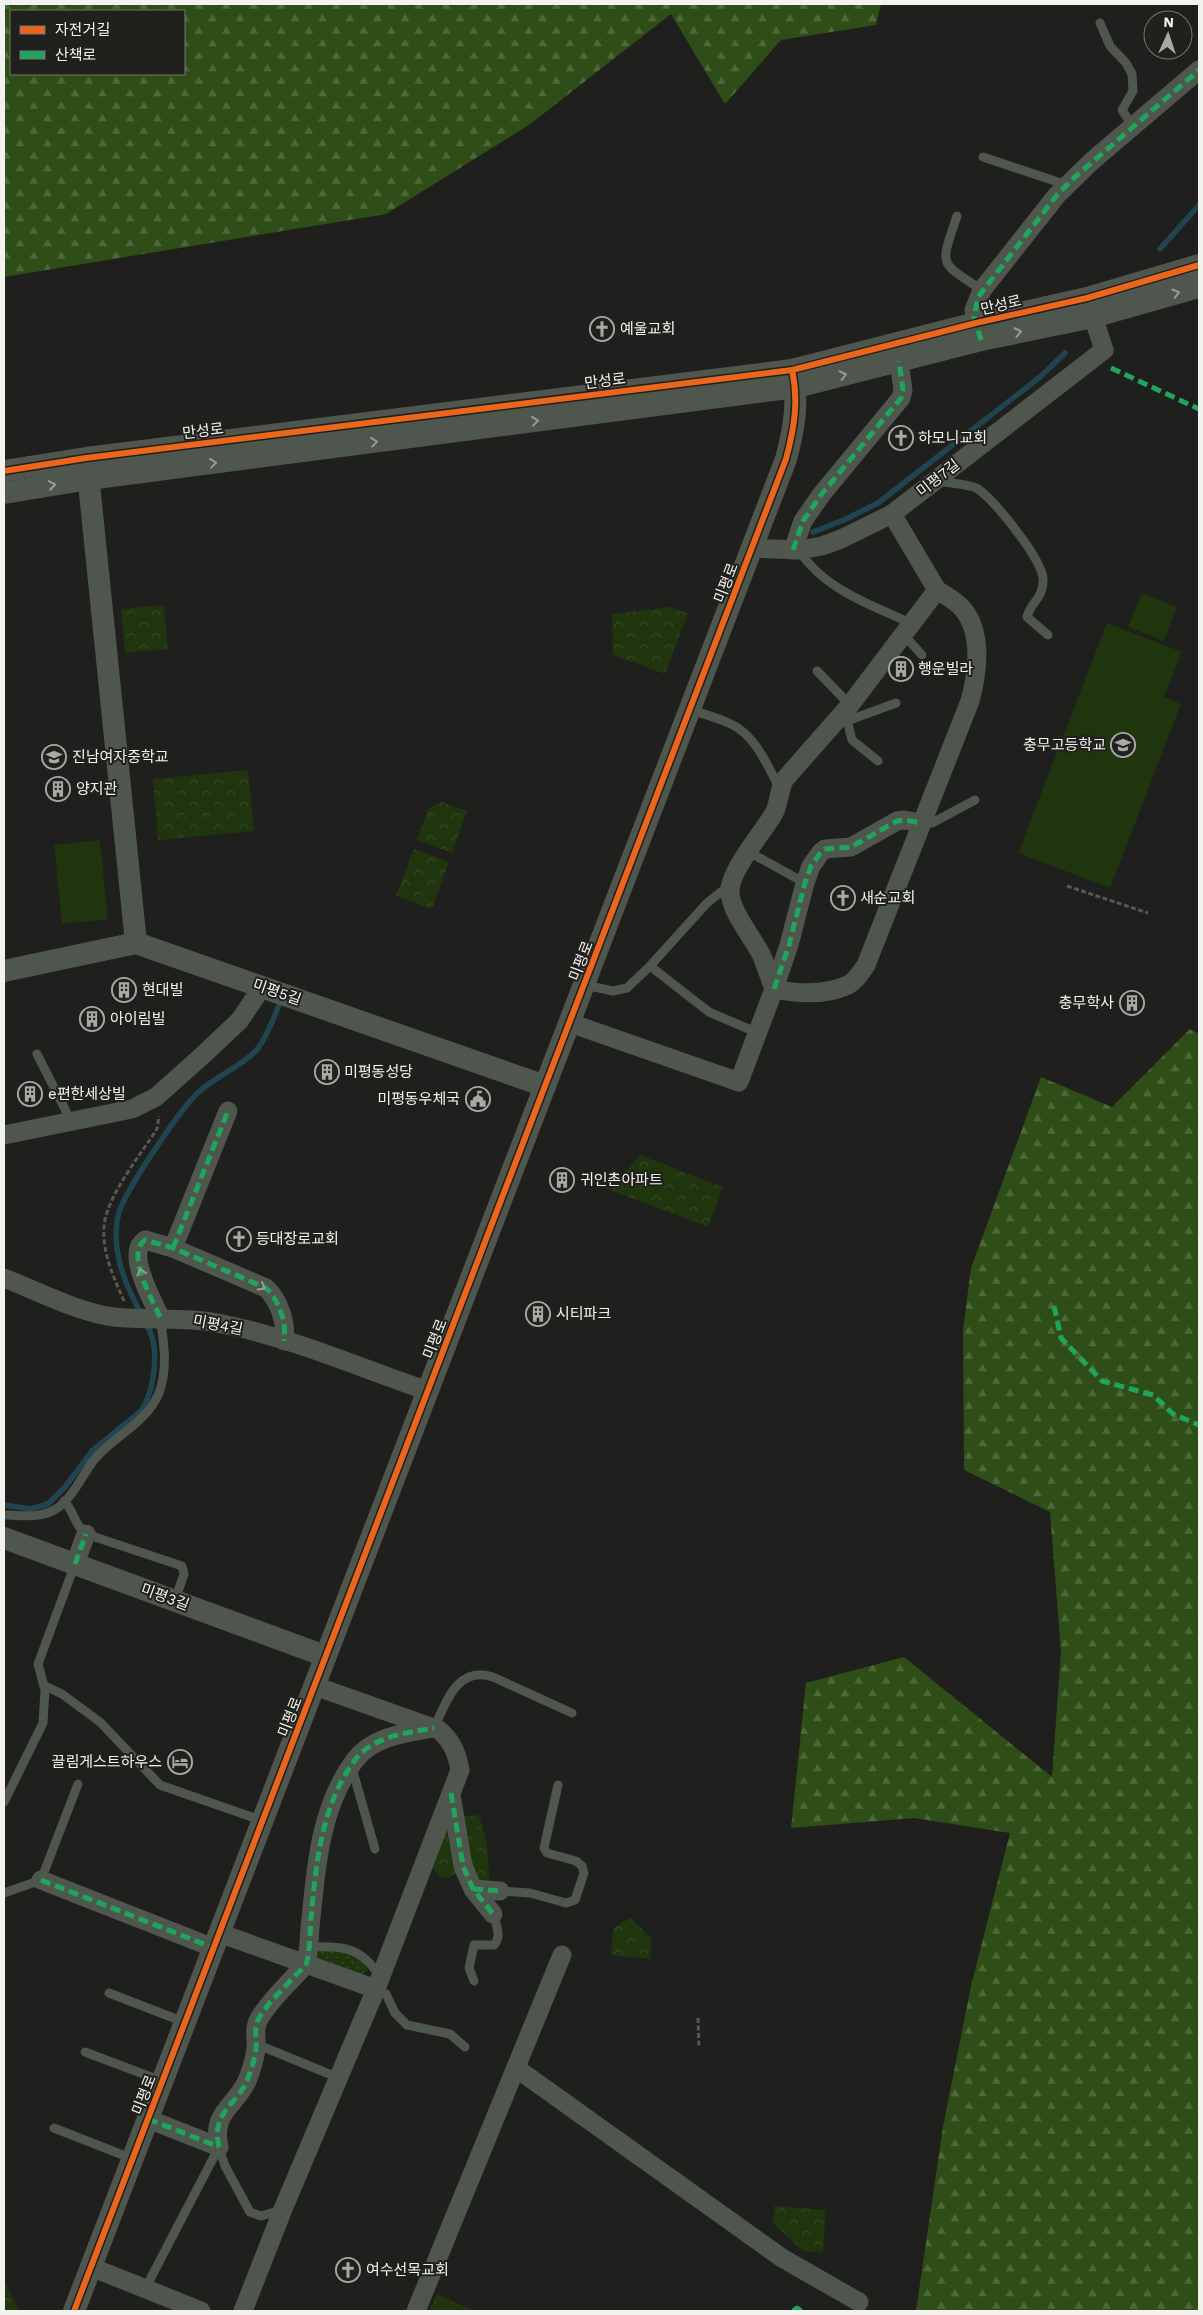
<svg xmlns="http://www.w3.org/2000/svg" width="1203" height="2315" font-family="'Work Sans','Noto Sans KR',sans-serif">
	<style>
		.forest { fill: url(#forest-firs); fill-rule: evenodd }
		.park { fill: url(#park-crowns) }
		.garden { fill: url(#garden-dots) }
		.pitch { fill: #1f350e }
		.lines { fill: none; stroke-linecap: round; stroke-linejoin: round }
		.stream { stroke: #204550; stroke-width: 5.5 }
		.path { stroke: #545953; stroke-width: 3; stroke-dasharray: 5 2.5; stroke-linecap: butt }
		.service { stroke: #4e564d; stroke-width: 9 }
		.minor { stroke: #4e564d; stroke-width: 19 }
		.tertiary { stroke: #4e564d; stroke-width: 22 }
		.quiet { stroke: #20a55d; stroke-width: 5; stroke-dasharray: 10 5; stroke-linecap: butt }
		.cycleway-casing { stroke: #20201c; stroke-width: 9 }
		.cycleway { stroke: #eb651d; stroke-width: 6 }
		.oneway { stroke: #989c96 }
		.labels { text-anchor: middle; stroke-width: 4; stroke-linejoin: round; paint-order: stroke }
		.street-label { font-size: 15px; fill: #f3f2ef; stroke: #20201c }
		.poi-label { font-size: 15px; fill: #f3f2ef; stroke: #20201c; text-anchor: start }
	</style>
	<defs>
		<pattern id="forest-firs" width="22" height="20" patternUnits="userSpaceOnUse" patternTransform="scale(1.25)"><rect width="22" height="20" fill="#2f4e17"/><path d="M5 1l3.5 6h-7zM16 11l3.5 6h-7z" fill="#4e6839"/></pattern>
		<pattern id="park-crowns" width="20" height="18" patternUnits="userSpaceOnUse" patternTransform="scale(1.25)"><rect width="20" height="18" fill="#1f350e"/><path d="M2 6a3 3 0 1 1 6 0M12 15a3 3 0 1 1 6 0" fill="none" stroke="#354926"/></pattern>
		<pattern id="garden-dots" width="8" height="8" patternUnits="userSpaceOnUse" patternTransform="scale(1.25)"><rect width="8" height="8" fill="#1f350e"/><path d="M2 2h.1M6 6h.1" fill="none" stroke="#354926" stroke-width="1.8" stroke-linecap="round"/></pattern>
	</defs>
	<rect width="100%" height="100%" fill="#1f1f1d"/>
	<g class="forest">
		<path d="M4,4H881L876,25L781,40L725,104L671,14L529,125L386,214L4,277ZM11,11H184V74H11Z"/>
		<polygon points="1190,1029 1199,1034 1199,2311 916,2311 943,2127 971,1986 1010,1833 914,1818 791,1828 806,1683 904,1657 1052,1777 1061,1652 1050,1512 964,1470 963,1330 971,1268 1041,1077 1112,1107"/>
	</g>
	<g class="park">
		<polygon points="164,605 168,649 125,653 121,609"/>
		<polygon points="669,607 688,613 665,674 613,655 612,614"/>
		<polygon points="248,770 254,831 158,840 153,779"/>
		<polygon points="442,802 467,811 452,853 417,840 429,808"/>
		<polygon points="414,849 449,862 432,909 396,896"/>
		<polygon points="640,1155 723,1187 708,1227 605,1188 611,1172 623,1175"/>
		<polygon points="479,1815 487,1845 490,1888 460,1882 455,1874 448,1878 441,1877 432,1867 450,1818"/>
		<polygon points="631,1918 651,1938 650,1959 611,1955 613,1928"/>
		<polygon points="774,2206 826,2210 823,2253 803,2251 773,2223"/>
		<polygon points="4,2280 19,2311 4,2311"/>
		<polygon points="437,2294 470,2309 469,2311 429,2311"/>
	</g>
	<path class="garden" d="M323,1951C339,1950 361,1954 368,1971L361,1975L314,1958L315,1952Z"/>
	<g class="pitch">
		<polygon points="1142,593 1177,607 1164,641 1128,627"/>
		<polygon points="1107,623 1182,652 1164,697 1181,704 1110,888 1018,853"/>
		<polygon points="100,840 108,919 62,924 54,845"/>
	</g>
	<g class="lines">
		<g class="stream">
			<polyline points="1160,249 1199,205"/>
			<polyline points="813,532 844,520 878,503 1040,377 1065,353"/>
			<path d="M4,1505L31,1509L48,1504L65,1487L92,1451L141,1411C152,1396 158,1360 153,1341C150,1327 140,1313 134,1300C121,1275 112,1244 118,1216C122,1195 183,1104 201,1090C216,1077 248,1062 259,1047C268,1034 274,1017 280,1003"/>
		</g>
		<g class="path">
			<polyline points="1067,886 1148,913"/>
			<path d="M124,1301C114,1278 102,1253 104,1227C106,1197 141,1154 157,1129L159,1116"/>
			<polyline points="698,2018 699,2048"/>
		</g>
		<g class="service">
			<polyline points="1100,23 1110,46 1126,63 1132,74 1133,91 1122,110 1133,127"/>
			<polyline points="983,157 1067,185"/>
			<path d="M957,216C940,267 938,261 982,290"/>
			<path d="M937,481C946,483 971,484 978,489C995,501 1042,559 1043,579C1044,598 1030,603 1027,617L1048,635"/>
			<path d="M799,550C822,588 872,606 911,623"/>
			<polyline points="903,634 922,655"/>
			<polyline points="817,671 850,705"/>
			<path d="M691,710C704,714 718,718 731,724C755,735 767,765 779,787"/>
			<polyline points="845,712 852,740 878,761"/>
			<polyline points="847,721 896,703"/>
			<polyline points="922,823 932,823 975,800"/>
			<polyline points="749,852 805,883"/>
			<polyline points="650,966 709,1012 758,1033"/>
			<polyline points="585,985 613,991 627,988 650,966 707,903 730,885"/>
			<polyline points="37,1054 71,1121"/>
			<path d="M64,1501C74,1511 75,1526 86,1534L182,1566L184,1574L175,1600"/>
			<path d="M4,1515C22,1515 39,1519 56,1509C72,1499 82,1476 93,1461C113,1436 146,1424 159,1393C168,1369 164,1342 160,1317"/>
			<polyline points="45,1686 62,1694 100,1722 160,1785 263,1821"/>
			<path d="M434,1728C446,1703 457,1665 493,1677L572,1713"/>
			<polyline points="352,1768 375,1849"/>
			<polyline points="4,1802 43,1723 45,1690 38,1664 75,1564"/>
			<polyline points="500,1891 530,1893 566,1903 575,1900 584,1873 582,1866 576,1861 547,1853 544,1848 558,1785"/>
			<polyline points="4,1893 41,1880 78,1784"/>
			<path d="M308,1947C342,1946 361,1946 380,1977"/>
			<path d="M474,1981L469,1968L474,1945H494C502,1936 496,1924 493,1914"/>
			<polyline points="376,1989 386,1994 395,2013 407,2025 450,2034 465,2047"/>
			<polyline points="109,1993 184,2022"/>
			<polyline points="256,2044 339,2078"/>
			<polyline points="85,2052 162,2081"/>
			<polyline points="54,2128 133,2159"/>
			<polyline points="219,2147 225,2166 250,2212 261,2216 281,2210"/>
			<polyline points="145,2289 219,2147"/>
		</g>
		<g class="minor">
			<polyline points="980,336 974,310 982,290 1057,195 1092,161 1199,70"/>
			<polyline points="753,548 799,550 822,546 841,539 892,514 1104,350 1089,304"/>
			<polyline points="793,550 803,521 821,495 901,398 903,390 899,361"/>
			<path d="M922,823L904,820L897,821L851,847L825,849L821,852L811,866L805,883L789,945L774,989C798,994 824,996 848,985C856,981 861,972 866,965C901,877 935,789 970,701C978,672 983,632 962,608C956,601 945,595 937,590"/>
			<path d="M570,1023L739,1082L774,989C770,978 766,967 762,956C753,937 724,905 731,884C736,864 761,834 773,815C780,804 778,790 785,779L850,705L937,590L892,514"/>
			<polyline points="4,1135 132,1109 156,1097 203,1055 240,1020 262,987"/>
			<polyline points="173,1248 228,1111"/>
			<path d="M4,1278C37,1291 80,1313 114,1317C152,1321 189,1316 227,1325C295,1339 363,1369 428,1391"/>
			<path d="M160,1317C153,1301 125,1253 145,1240L173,1248L266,1288C279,1300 287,1323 284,1341"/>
			<polyline points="75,1564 86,1534"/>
			<polyline points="451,1794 463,1866 473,1889 493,1914"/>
			<polyline points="41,1880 214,1948"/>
			<polyline points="473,1889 500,1891"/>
			<path d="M219,1933L376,1989L460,1770C457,1753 452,1741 439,1730L315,1686"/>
			<polyline points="516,2068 782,2258 859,2302"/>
			<polyline points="148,2119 219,2147"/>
			<path d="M219,2147C211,2112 235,2107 247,2081C251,2071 255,2058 256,2048C257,2037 253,2029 259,2019C268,2003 281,1991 293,1978C297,1973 303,1969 305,1964C310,1955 309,1929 311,1919C316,1865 321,1805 355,1760C373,1736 406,1733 433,1728"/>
			<polyline points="91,2267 201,2311"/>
			<polyline points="243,2311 283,2209 376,1989"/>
			<polyline points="416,2311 562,1955"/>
		</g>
		<g class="tertiary">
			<polyline points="87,464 136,943"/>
			<polyline points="4,471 86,458 792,370 976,323 1087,298 1199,265"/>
			<polyline points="4,493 89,479 796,387 981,340 1093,317 1199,287"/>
			<polyline points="4,971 136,943 545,1086"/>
			<polyline points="4,1538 325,1656"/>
			<path d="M74,2311L786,459C794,429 799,401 792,370"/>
		</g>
		<g class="quiet">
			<polyline points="981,340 974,317 978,297 1057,195 1075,177 1199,70"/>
			<polyline points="1111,368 1199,409"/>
			<polyline points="793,550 803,521 821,495 901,398 903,390 899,361"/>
			<polyline points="774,989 789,945 805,883 811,866 821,852 825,849 851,847 897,821 904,820 922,823"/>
			<polyline points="173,1248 228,1111"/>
			<polyline points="1054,1306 1061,1338 1102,1381 1153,1395 1173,1414 1199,1425"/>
			<path d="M160,1317C153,1301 125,1253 145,1240L173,1248L266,1288C279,1300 287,1323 284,1341"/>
			<polyline points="75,1564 86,1534"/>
			<polyline points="451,1793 463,1866 473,1889 493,1914"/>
			<polyline points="41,1880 214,1948"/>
			<polyline points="473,1889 500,1891"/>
			<polyline points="148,2119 219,2147"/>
			<path d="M219,2147C211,2112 235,2107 247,2081C251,2071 255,2058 256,2048C257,2037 253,2029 259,2018C268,2003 281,1991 293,1978C297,1973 303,1969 306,1964C310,1955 310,1929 311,1918C316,1865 321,1805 355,1760C373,1736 406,1733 434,1728"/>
			<polyline points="793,2311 797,2308 801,2311"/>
		</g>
		<defs>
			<g id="cycleway">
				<polyline points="4,471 86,458 792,370 976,323 1087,298 1199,265"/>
				<path d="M74,2311L786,459C794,429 799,401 792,370"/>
			</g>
		</defs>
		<use href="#cycleway" class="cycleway-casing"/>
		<use href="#cycleway" class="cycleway"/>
	</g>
	<defs><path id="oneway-chevron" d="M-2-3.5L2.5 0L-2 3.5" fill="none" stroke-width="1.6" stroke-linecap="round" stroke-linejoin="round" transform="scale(1.25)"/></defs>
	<g class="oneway">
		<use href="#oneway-chevron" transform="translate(1176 293) rotate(-16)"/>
		<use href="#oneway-chevron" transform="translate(1018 332) rotate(-12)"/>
		<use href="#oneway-chevron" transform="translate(843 375) rotate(-14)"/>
		<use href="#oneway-chevron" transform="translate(535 421) rotate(-7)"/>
		<use href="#oneway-chevron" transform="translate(374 442) rotate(-7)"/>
		<use href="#oneway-chevron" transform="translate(213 463) rotate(-7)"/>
		<use href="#oneway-chevron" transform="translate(52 485) rotate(-10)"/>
		<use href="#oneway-chevron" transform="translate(141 1272) rotate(-107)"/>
		<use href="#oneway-chevron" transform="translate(262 1287) rotate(30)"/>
	</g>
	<defs>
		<symbol id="church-ring" viewBox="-11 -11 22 22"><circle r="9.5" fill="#20201c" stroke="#a9a8a6" stroke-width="1.5"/><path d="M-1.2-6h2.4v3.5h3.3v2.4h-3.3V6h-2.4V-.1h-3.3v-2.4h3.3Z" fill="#a9a8a6"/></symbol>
		<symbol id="building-ring" viewBox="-11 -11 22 22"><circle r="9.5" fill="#20201c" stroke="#a9a8a6" stroke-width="1.5"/><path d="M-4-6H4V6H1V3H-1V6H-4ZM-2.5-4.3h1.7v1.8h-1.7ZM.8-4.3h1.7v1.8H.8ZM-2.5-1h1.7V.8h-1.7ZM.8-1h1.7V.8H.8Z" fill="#a9a8a6"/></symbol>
		<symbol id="school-ring" viewBox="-11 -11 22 22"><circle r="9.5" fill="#20201c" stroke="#a9a8a6" stroke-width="1.5"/><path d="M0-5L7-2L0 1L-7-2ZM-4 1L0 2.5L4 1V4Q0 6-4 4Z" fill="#a9a8a6"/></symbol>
		<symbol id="civic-ring" viewBox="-11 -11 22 22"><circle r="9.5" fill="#20201c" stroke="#a9a8a6" stroke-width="1.5"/><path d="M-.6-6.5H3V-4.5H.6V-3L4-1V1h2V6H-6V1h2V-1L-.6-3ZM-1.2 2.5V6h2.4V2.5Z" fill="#a9a8a6"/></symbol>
		<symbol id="hotel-ring" viewBox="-11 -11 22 22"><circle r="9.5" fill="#20201c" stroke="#a9a8a6" stroke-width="1.5"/><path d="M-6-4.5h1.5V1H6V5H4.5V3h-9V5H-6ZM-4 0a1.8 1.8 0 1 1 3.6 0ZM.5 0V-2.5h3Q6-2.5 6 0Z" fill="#a9a8a6"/></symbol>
	</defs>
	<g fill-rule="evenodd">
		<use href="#church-ring" x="588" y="315" width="28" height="28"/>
		<use href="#church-ring" x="887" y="424" width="28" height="28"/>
		<use href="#building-ring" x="887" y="655" width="28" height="28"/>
		<use href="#school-ring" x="1109" y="731" width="28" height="28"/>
		<use href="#school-ring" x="40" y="743" width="28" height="28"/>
		<use href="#building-ring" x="44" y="775" width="28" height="28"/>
		<use href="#church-ring" x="829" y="884" width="28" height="28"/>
		<use href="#building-ring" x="110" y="976" width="28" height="28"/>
		<use href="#building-ring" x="1118" y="989" width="28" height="28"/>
		<use href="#building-ring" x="78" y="1005" width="28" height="28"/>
		<use href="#building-ring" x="313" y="1058" width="28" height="28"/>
		<use href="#building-ring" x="16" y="1080" width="28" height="28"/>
		<use href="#civic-ring" x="464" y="1085" width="28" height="28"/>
		<use href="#building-ring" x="548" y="1166" width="28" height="28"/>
		<use href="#church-ring" x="225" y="1225" width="28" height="28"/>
		<use href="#building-ring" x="524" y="1300" width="28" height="28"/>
		<use href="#hotel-ring" x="166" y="1748" width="28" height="28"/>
		<use href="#church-ring" x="334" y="2256" width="28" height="28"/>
	</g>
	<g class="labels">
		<g class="street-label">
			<text transform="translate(1001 305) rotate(-13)" y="5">만성로</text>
			<text transform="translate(605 381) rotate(-7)" y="5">만성로</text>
			<text transform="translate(203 431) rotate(-7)" y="5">만성로</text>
			<text transform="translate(938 478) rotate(-38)" y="5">미평7길</text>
			<text transform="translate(726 583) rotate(-69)" y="5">미평로</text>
			<text transform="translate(581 961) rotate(-69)" y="5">미평로</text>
			<text transform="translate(277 992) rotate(19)" y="5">미평5길</text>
			<text transform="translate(218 1325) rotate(11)" y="5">미평4길</text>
			<text transform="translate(435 1339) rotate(-69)" y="5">미평로</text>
			<text transform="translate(165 1597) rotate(20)" y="5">미평3길</text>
			<text transform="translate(290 1717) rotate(-69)" y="5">미평로</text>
			<text transform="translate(144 2095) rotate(-69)" y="5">미평로</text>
		</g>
		<g class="poi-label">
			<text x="620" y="334">예울교회</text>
			<text x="918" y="443">하모니교회</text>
			<text x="918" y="674">행운빌라</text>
			<text x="1106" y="750" text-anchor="end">충무고등학교</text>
			<text x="72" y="762">진남여자중학교</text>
			<text x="76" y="794">양지관</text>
			<text x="860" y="903">새순교회</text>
			<text x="142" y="995">현대빌</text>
			<text x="1114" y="1008" text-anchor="end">충무학사</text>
			<text x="110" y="1024">아이림빌</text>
			<text x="344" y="1077">미평동성당</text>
			<text x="48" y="1099">e편한세상빌</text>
			<text x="460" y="1104" text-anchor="end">미평동우체국</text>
			<text x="580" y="1185">귀인촌아파트</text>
			<text x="256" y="1244">등대장로교회</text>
			<text x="556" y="1319">시티파크</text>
			<text x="162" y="1767" text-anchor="end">끌림게스트하우스</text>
			<text x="366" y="2275">여수선목교회</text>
		</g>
	</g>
	<rect width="1203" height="2315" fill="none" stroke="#f3f2ef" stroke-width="10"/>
	<rect x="10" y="10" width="175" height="65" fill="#20201c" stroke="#747470"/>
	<rect x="20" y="26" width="25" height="8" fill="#eb651d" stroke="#747470"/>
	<text x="55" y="35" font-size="15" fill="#f3f2ef">자전거길</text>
	<rect x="20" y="51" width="25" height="8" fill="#20a55d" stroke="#747470"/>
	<text x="55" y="60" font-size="15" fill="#f3f2ef">산책로</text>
	<g transform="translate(1168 35) rotate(3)"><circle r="24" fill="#20201c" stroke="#747470"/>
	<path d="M0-4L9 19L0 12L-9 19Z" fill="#a9a8a6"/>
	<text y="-8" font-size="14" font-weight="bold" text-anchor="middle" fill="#f3f2ef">N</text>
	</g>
</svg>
